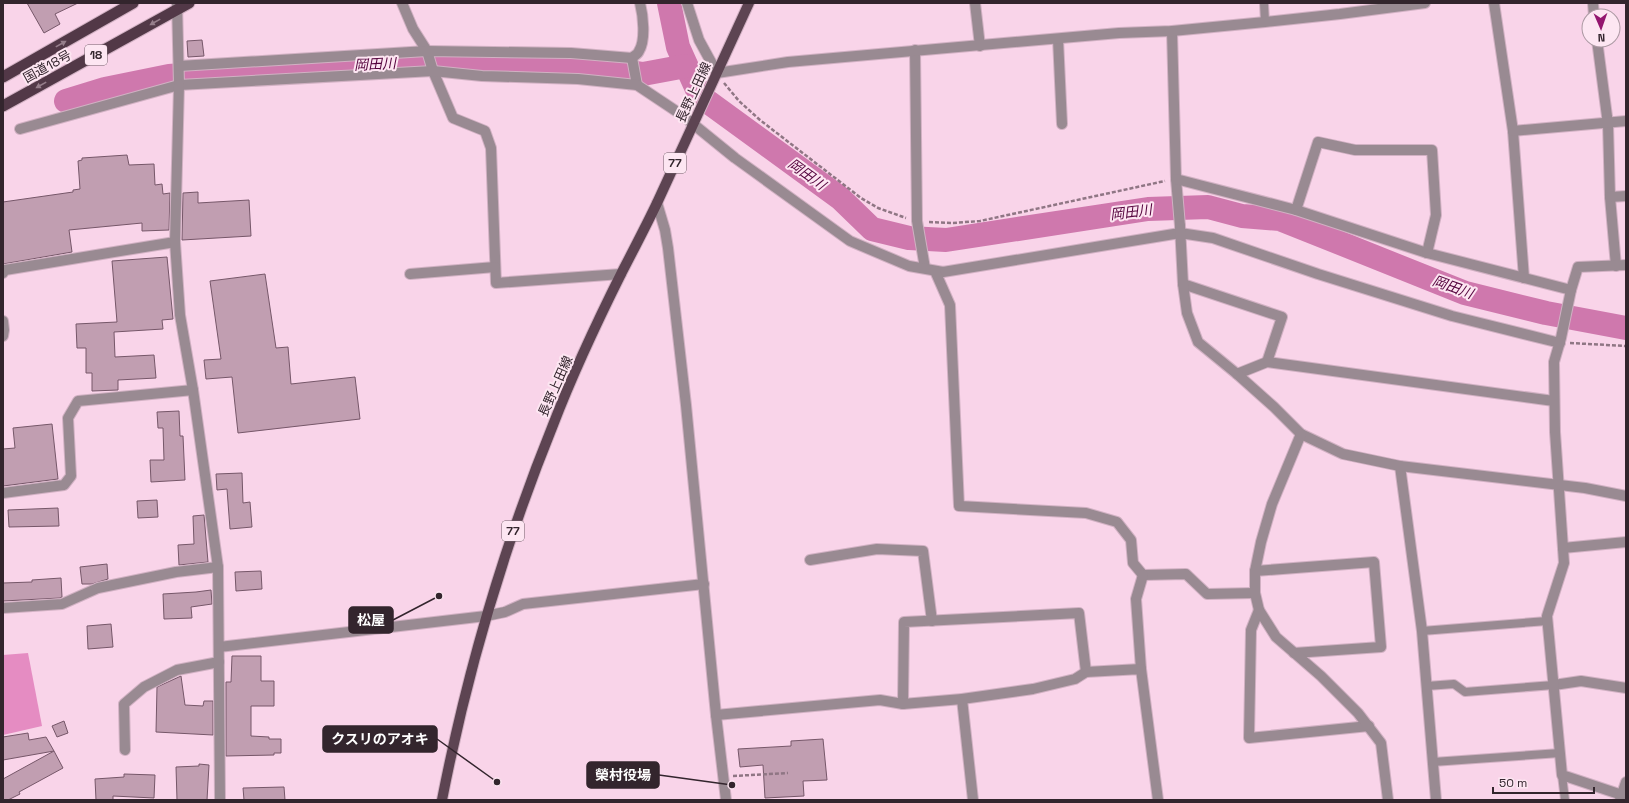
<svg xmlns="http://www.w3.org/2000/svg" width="1629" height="803" font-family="'Space Grotesk','Noto Sans JP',sans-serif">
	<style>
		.forest { fill: #e58cc2 }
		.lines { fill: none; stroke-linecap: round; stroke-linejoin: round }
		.river { stroke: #cf78ad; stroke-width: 24 }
		.building { fill: #c19eb1; stroke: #765769 }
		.service-casing { stroke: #d1b1c3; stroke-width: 10 }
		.minor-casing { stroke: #d1b1c3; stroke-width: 12 }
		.tertiary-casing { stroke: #d1b1c3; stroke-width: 12 }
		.primary-casing { stroke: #d1b1c3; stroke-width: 12 }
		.trunk-casing { stroke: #d1b1c3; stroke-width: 13 }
		.path { stroke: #8f7684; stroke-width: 2.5; stroke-dasharray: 4 2; stroke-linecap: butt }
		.service { stroke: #998a92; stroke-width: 8 }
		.minor { stroke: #998a92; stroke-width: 10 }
		.tertiary { stroke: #998a92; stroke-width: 10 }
		.primary { stroke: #5d4452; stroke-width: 10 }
		.trunk { stroke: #523847; stroke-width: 11 }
		.oneway { fill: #967e8b }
		.labels { text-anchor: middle; stroke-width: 4; stroke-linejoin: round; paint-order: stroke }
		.shield { fill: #fde6f2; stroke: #705f68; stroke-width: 1 }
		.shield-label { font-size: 12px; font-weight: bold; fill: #33252d }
		.street-label { font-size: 13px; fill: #33252d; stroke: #fde6f2 }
		.water-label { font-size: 14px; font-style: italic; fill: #54033d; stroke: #fde6f2 }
		.leader { fill: none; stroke: #33252d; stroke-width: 1.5 }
		.callout-dot { fill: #33252d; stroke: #fde6f2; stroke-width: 1.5 }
		.callout { fill: #33252d; stroke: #33252d; stroke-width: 1.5 }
		.callout-label { font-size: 14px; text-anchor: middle; font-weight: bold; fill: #fff }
	</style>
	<rect width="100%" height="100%" fill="#f9d4e9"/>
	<polygon class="forest" points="28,653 42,726 3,735 3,655"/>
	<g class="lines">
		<g class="river">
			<polyline points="669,3 678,47 700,96 840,198 872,229 909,238 946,240 1148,209 1208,207 1242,216 1280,219 1465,293 1546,313 1626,328"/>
			<polyline points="66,101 105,89 169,76 233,71 444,60 554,62 606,68 643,74 686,66"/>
		</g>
	</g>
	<g class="building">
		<polygon points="27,3 78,3 55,14 60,24 44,33"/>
		<polygon points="202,40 204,56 188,57 187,41"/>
		<polygon points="127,155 129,165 154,164 155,185 162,184 163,194 170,193 169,230 142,231 142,223 69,230 72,252 3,264 3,202 73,192 73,190 80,189 78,161 82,160 82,158"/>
		<polygon points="198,192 198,203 249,200 251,236 182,240 183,193"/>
		<polygon points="167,257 173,319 162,320 163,329 114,332 115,357 154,355 156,378 118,380 118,390 92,391 92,373 86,373 86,348 77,348 76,324 117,322 112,261"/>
		<polygon points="265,274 276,348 288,347 291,384 355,377 360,419 238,433 232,377 206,379 204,360 221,359 210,281"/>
		<polygon points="179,411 180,436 183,436 185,480 151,482 150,460 164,460 163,428 158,428 157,412"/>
		<polygon points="52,424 58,479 3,486 3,449 15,448 13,428"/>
		<polygon points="242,473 243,503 250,502 252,527 230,529 227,489 217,490 216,474"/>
		<polygon points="157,500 158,517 138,518 137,501"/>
		<polygon points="58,508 59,526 9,527 8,510"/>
		<polygon points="204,515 208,562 179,565 178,545 194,544 193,516"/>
		<polygon points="107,564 108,579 92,584 82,584 80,567"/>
		<polygon points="261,571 262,589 236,591 235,572"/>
		<polygon points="61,578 62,597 60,598 3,601 3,583 32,582 32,580"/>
		<polygon points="211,590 212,604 191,607 192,618 164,619 163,594 196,592"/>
		<polygon points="111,624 113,647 88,649 87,626"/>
		<polygon points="232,656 261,656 261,681 274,681 274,706 251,706 251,736 269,737 269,739 281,739 281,753 274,753 274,755 226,756 226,682 231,682"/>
		<polygon points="181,676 185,705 203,706 204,701 213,701 213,735 156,732 157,687"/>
		<polygon points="64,721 68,733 57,737 52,726"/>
		<polygon points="28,733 29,740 46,737 54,751 3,760 3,737"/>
		<polygon points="823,739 827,780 803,781 804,796 765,798 763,765 740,767 738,749 791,746 791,741"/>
		<polygon points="54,751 63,768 19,792 20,794 8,800 3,800 3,779"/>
		<polygon points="199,764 209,765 207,800 177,800 176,767 199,766"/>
		<polygon points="124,774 155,775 154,798 113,796 113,800 96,800 95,779 124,777"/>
		<polygon points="284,787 285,800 244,800 243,788"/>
	</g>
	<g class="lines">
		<defs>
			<g id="service">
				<polyline points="1264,3 1265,22"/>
				<polyline points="1422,631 1547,621"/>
				<polyline points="1427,686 1454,684 1465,692 1554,685"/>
				<polyline points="1433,762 1560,753"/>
				<polyline points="1562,775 1565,800"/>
			</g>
			<g id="minor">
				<polyline points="177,3 179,85"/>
				<polyline points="402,3 413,29 427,51 433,71 453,118 485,131 491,148 496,283 621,274"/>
				<polyline points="687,3 699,40 717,73"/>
				<polyline points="975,3 980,46"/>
				<polyline points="1494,3 1513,131 1524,278"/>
				<polyline points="1593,3 1594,16"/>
				<polyline points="1172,31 1176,179 1180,226"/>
				<polyline points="1058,39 1062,124"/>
				<polyline points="1597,40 1608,124 1610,197 1616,266"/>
				<polyline points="915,50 917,221 925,268"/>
				<polyline points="179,66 427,51 571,53 632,58"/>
				<path d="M637,85L632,58C634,56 638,54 639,51C646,40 643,15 640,3"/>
				<polyline points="20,129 179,85 433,71 482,76 578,79 637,85 682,115 735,158 850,241 909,266 943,272 1180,233 1213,238 1318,274 1452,316 1560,343"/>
				<polyline points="1513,131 1626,121"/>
				<polyline points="1176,179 1296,210 1427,253 1571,290"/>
				<polyline points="1610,197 1626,196"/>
				<polyline points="1296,210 1318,142 1355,150 1432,150 1436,215 1427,253"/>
				<polyline points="935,271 950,305 959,506 1086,513 1117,522 1131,540 1133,563 1143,575"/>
				<polyline points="3,273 5,270 175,242"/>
				<polyline points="410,274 495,267"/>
				<polyline points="1183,284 1282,317 1267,362"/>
				<polyline points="3,321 4,330 3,336"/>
				<polyline points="1237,374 1267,362 1554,401"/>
				<polyline points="1400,466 1422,631 1436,800"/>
				<polyline points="3,493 64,485 71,476 68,418 78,401 193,390"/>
				<polyline points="1563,548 1626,542"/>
				<polyline points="810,560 877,549 923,551 932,621"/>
				<polyline points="1255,571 1374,562 1381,647 1294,653"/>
				<polyline points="1143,575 1186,574 1207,594 1255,593"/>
				<polyline points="3,608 62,604 98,588 176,572 218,567"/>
				<polyline points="1259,610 1251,630 1249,738 1369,726"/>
				<polyline points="219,647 486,616 505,612 523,604 704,584"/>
				<polyline points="1141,669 1136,599 1143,575"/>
				<polyline points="1554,685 1581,681 1626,688"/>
				<polyline points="962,699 973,800"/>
				<polyline points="903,704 904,622 1079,613 1086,672"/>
				<polyline points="716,715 880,700 903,704 962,699 1033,689 1075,679 1086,672 1141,669 1158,800"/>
				<polyline points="125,750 124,704 144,687 177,670 219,662"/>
				<polyline points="1622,795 1562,775 1547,616 1564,563 1555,432 1554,362 1561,338 1571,290 1578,267 1626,265"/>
				<polyline points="1620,800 1626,782"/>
			</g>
			<g id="tertiary">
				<polyline points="717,73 788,62 1119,33 1172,31 1265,22 1340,14 1425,3"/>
				<polyline points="179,85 175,242 180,315 193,390 218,567 220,800"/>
				<polyline points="657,203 665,230 668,248 686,405 716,715 726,800"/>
				<polyline points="1180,226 1183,284 1187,313 1198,342 1237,374 1274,407 1301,434 1343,454 1400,466 1585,488 1626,496"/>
				<polyline points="1301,434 1272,504 1261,542 1255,571 1255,593 1259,610 1276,637 1321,676 1358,713 1381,743 1388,800"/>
			</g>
			<path id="primary" d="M442,800C467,672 504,546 553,425C573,373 597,322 622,272C634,249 646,226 657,203C688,136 718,70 749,3"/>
			<g id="trunk">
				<polyline points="3,77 133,3"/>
				<polyline points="3,106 189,3"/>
			</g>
		</defs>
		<use href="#service" class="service-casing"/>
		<use href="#minor" class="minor-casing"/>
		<use href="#tertiary" class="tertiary-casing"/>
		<use href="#primary" class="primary-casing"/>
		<use href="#trunk" class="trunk-casing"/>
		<g class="path">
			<polyline points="724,83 739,101 760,120 861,198 878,208 906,218"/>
			<polyline points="929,222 953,223 980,221 1165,181"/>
			<polyline points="1570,343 1626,346"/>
			<polyline points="733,776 788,773"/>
		</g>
		<use href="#service" class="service"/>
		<use href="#minor" class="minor"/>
		<use href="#tertiary" class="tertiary"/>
		<use href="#primary" class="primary"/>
		<use href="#trunk" class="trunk"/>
	</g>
	<defs><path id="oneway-solid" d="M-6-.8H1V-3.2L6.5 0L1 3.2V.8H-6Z"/></defs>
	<g class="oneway">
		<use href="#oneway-solid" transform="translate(155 22) rotate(151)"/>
		<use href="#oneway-solid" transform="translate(61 44) rotate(-29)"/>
		<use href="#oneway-solid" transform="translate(41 85) rotate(151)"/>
	</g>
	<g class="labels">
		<g class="shield">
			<rect x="85" y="45" width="22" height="20" rx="3"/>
			<rect x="664" y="153" width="22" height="20" rx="3"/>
			<rect x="502" y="521" width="22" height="20" rx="3"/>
		</g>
		<g class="shield-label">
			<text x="96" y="59">18</text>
			<text x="675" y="167">77</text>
			<text x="513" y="535">77</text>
		</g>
		<g class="street-label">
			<text transform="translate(47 66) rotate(-29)" y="5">国道18号</text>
			<text transform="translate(693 92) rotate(-65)" y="5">長野上田線</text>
			<text transform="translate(555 386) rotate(-66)" y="5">長野上田線</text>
		</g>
		<g class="water-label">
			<text transform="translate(375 64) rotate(-3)" y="5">岡田川</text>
			<text transform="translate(807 174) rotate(36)" y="5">岡田川</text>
			<text transform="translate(1131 212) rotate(-7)" y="5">岡田川</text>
			<text transform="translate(1453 287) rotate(20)" y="5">岡田川</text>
		</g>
	</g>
	<path class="leader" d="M439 596L393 620M497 782L437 739M732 785L659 775"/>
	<g class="callout-dot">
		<circle cx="439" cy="596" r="4"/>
		<circle cx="497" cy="782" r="4"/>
		<circle cx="732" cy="785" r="4"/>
	</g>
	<g class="callout">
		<rect x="349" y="607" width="44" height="26" rx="4"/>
		<rect x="323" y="726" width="114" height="26" rx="4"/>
		<rect x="587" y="762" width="72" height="26" rx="4"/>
	</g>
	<g class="callout-label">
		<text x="371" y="625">松屋</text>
		<text x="380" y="744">クスリのアオキ</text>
		<text x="623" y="780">榮村役場</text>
	</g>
	<rect width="1629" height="803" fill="none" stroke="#33252d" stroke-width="8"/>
	<g transform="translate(1601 28) rotate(178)"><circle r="19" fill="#fde6f2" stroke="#ac99a3"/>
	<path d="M0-3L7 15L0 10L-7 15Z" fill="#94156f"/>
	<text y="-6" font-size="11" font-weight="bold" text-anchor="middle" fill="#33252d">N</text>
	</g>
	<path d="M1493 787v6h101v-6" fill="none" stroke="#33252d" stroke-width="2"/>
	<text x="1499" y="787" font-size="12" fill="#33252d" stroke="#fde6f2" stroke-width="3" paint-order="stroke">50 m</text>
</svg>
